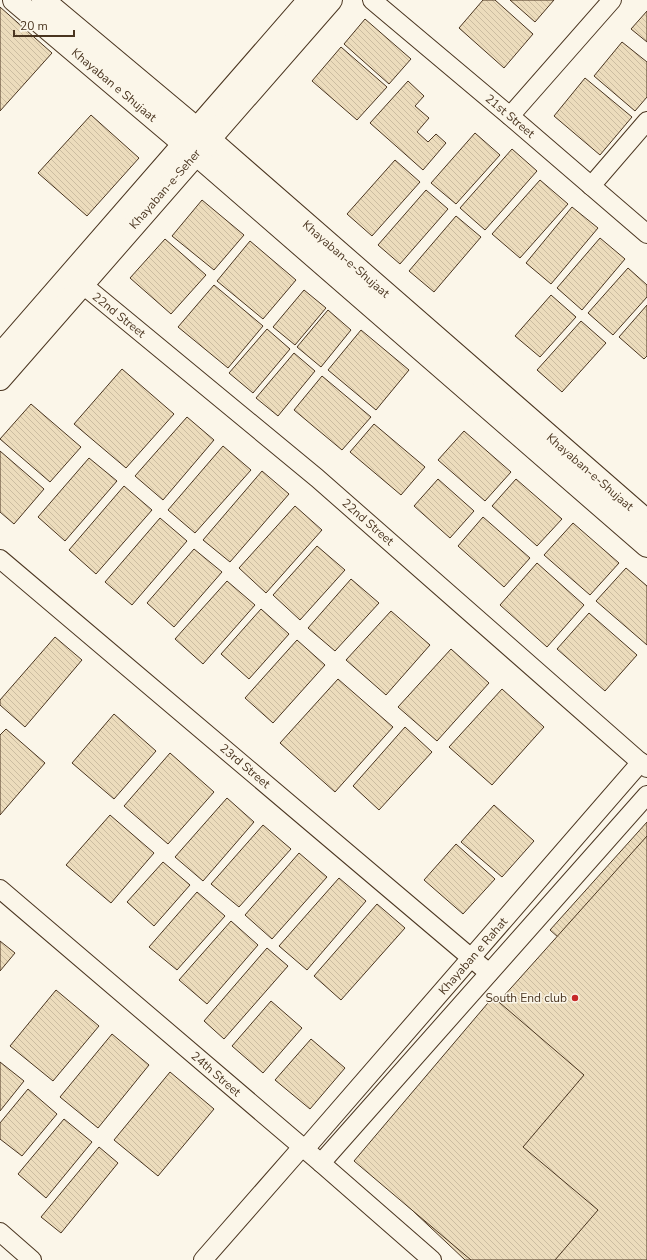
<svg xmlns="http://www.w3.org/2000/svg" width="647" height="1260" font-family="'Nunito Sans',sans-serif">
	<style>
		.building { fill: url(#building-back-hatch); stroke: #4a3520 }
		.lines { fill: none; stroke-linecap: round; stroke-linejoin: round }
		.minor-casing { stroke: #4a3520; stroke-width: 20 }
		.tertiary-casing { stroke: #4a3520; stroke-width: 24 }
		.secondary-casing { stroke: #4a3520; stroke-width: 24 }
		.minor { stroke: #fbf6e9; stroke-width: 18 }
		.tertiary { stroke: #fbf6e9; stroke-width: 22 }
		.secondary { stroke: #fbf6e9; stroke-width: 22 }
		.poi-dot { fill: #c62828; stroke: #fbf6e9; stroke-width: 1.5 }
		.labels { text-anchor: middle; stroke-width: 3; stroke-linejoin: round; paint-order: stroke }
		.street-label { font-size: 12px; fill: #4a3520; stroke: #fbf6e9 }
		.poi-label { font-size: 12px; fill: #4a3520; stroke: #fbf6e9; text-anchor: end }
	</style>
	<defs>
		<pattern id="building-back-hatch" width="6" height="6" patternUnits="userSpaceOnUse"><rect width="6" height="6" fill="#ecdcbc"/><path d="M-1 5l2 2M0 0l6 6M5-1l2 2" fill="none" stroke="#ccbda1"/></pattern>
	</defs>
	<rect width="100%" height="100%" fill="#fbf6e9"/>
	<g class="building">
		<polygon points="483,0 495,0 533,34 504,68 459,28"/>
		<polygon points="510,0 554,0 535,22"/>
		<polygon points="0,7 52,53 0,111"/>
		<polygon points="647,11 647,42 631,29"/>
		<polygon points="365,19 411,59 389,84 344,44"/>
		<polygon points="622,42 647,62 647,97 635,111 594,76"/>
		<polygon points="341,47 387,87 357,120 312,81"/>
		<polygon points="585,78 632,117 600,155 554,116"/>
		<polygon points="408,81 424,96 415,106 429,118 417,132 428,142 436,134 446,143 423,170 370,123"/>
		<polygon points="91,115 139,158 87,216 38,173"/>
		<polygon points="475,133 500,155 456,204 431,183"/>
		<polygon points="512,149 537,171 485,230 460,208"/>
		<polygon points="395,160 420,182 372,236 347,214"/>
		<polygon points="540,180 568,204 520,258 492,234"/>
		<polygon points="426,190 448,209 400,264 378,245"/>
		<polygon points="202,200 244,235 214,270 172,236"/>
		<polygon points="572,207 598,228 551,284 526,263"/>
		<polygon points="456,216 481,237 434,292 409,271"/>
		<polygon points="600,238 625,259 582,310 557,288"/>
		<polygon points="165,239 206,275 171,314 130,278"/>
		<polygon points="250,241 296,280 263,319 217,281"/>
		<polygon points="628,268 647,285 647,297 613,335 588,313"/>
		<polygon points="214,285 263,326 228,368 178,327"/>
		<polygon points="304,290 326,308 295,345 273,327"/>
		<polygon points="551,295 576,317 540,357 515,336"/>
		<polygon points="647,305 647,356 644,359 619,337"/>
		<polygon points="328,310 351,330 321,367 297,347"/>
		<polygon points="581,321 606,343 562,392 537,370"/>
		<polygon points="267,329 290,349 253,393 229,373"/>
		<polygon points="361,330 409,370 376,410 328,370"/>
		<polygon points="294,353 315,371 278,416 256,398"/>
		<polygon points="122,369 174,414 126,468 74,424"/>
		<polygon points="322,376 371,417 342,450 294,410"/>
		<polygon points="31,404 81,447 50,482 0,439"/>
		<polygon points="187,417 214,440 163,500 135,476"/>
		<polygon points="374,424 425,467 401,495 350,452"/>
		<polygon points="464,431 511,472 485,501 438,460"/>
		<polygon points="223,446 251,470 195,533 168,510"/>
		<polygon points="0,451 44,489 14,524 0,512"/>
		<polygon points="89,458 117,481 65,541 38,517"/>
		<polygon points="262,471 289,494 230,562 203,540"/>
		<polygon points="438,479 474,511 450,538 414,506"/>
		<polygon points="516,479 562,519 537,546 492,506"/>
		<polygon points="124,486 152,510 96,574 69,550"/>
		<polygon points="295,506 322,530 266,593 239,568"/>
		<polygon points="483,517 530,558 504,587 458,546"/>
		<polygon points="160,518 187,541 132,605 105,582"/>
		<polygon points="573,523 619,563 590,595 544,555"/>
		<polygon points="317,546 345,570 300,620 273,595"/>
		<polygon points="194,549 222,572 174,627 147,603"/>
		<polygon points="537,563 584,605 547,647 500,605"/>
		<polygon points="626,568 647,586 647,645 596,601"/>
		<polygon points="351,579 379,603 335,651 308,628"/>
		<polygon points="227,581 255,605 203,664 175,639"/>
		<polygon points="261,609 289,634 249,679 221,654"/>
		<polygon points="391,611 430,645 386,695 346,660"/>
		<polygon points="589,613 637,655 605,691 557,649"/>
		<polygon points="55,637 82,660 25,727 0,705 0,700"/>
		<polygon points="297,640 325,665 273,723 245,698"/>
		<polygon points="451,649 489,683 437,741 398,707"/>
		<polygon points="338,679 393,727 335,792 280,743"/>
		<polygon points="502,689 544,727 492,785 449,747"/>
		<polygon points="114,714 156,751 114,799 72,763"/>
		<polygon points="405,727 432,752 379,810 353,786"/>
		<polygon points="6,729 45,763 0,815 0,735"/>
		<polygon points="170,753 214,792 168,844 124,806"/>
		<polygon points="227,798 254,822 203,881 175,857"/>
		<polygon points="494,805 534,841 502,877 461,842"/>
		<polygon points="110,815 154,853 111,903 66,865"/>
		<polygon points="647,822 647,998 638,1008 550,930"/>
		<polygon points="263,825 291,849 239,907 211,884"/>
		<polygon points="647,836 647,1260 465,1260 358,1159"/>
		<polygon points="456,844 495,879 463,914 424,880"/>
		<polygon points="299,853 327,877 272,939 245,915"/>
		<polygon points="163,862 190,885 154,926 127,902"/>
		<polygon points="339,878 366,901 307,970 279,946"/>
		<polygon points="197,892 225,916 177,970 149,947"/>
		<polygon points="377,904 405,928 341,1000 314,976"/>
		<polygon points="231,921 258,945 207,1004 179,980"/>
		<polygon points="0,941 15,953 0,971"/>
		<polygon points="267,948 288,966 224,1039 204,1021"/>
		<polygon points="56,990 99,1026 53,1081 10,1046"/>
		<polygon points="493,997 584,1075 523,1147 598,1210 555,1260 471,1260 354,1161"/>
		<polygon points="271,1001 302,1028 263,1073 232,1046"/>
		<polygon points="112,1034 149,1065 98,1128 60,1097"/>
		<polygon points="311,1039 345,1068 310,1109 275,1080"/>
		<polygon points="0,1062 24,1081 0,1111"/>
		<polygon points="170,1072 214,1109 158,1176 114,1140"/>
		<polygon points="28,1089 57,1114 22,1156 0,1139 0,1123"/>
		<polygon points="64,1119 92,1142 46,1198 18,1174"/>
		<polygon points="99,1147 118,1163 61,1233 41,1217"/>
	</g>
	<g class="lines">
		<defs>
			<g id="minor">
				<polyline points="372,0 510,116 647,234"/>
				<polyline points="510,116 612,0"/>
				<polyline points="591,186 647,121"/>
				<polyline points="82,284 317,478 647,768"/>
				<polyline points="0,559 489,973"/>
				<polyline points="0,889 321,1163 432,1260"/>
				<polyline points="305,1149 641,762"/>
				<polyline points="321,1163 647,795"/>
				<polyline points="0,1232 32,1260"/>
				<polyline points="203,1260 302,1147"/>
			</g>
			<g id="tertiary">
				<polyline points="0,355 309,0"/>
				<polyline points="0,379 331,0"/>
			</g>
			<g id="secondary">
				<polyline points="14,0 196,154 647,546"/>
				<polyline points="43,0 209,139 647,521"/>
			</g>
		</defs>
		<use href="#minor" class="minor-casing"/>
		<use href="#tertiary" class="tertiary-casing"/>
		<use href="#secondary" class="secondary-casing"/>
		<use href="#minor" class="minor"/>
		<use href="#tertiary" class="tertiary"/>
		<use href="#secondary" class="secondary"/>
	</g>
	<circle class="poi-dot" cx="575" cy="998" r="4"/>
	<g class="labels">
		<g class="street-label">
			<text transform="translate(114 85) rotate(40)" y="4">Khayaban e Shujaat</text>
			<text transform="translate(510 116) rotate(40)" y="4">21st Street</text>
			<text transform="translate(165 189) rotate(-49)" y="4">Khayaban-e-Seher</text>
			<text transform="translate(346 259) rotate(41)" y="4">Khayaban-e-Shujaat</text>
			<text transform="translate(119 315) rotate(39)" y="4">22nd Street</text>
			<text transform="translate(590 472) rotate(41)" y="4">Khayaban-e-Shujaat</text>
			<text transform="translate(368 522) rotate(41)" y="4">22nd Street</text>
			<text transform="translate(245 766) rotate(40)" y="4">23rd Street</text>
			<text transform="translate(473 956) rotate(-49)" y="4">Khayaban e Rahat</text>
			<text transform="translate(216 1074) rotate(41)" y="4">24th Street</text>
		</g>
		<g class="poi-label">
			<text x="567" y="1002">South End club</text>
		</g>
	</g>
	<path d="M14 30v6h60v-6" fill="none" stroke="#4a3520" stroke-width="2"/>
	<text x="20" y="30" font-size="12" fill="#4a3520" stroke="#fbf6e9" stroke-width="3" paint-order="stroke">20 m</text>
</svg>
